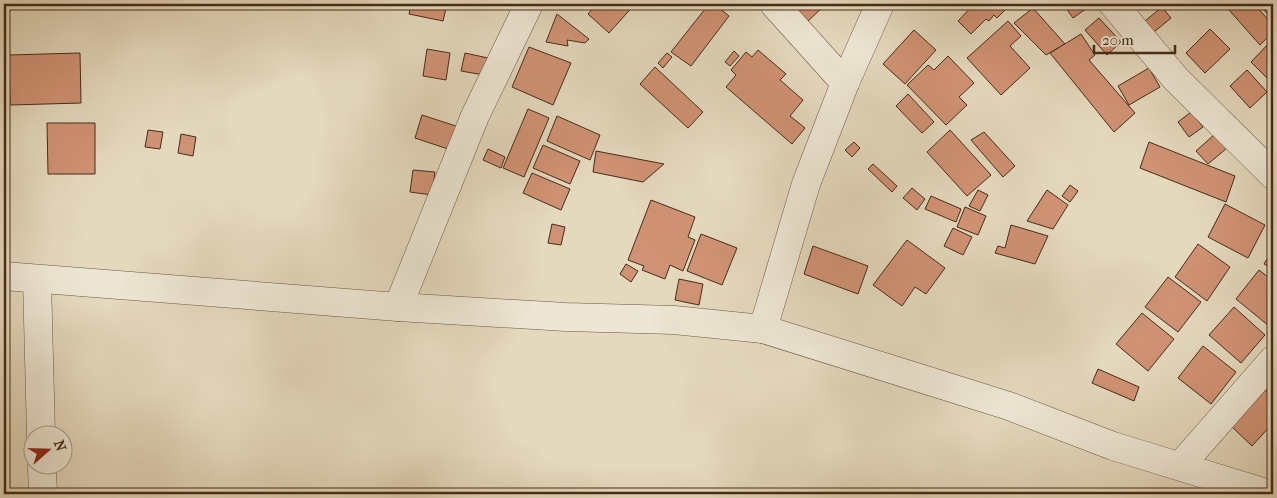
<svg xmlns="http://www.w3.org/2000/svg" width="1277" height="498" font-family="'IM FELL French Canon',serif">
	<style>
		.building { fill: #d09274; stroke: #462c18 }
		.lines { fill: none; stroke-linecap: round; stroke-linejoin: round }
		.minor-casing { stroke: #6e5741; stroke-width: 29 }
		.minor { stroke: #ede6d4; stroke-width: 28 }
	</style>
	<rect width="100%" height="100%" fill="#e4d8bd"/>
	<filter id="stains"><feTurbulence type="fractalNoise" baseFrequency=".004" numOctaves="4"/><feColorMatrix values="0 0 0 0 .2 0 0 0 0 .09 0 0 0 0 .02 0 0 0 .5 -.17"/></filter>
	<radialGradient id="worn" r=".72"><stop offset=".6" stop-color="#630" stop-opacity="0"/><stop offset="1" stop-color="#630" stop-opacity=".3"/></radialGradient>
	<g class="building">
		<polygon points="411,4 447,4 443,21 409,14"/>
		<polygon points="597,4 635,4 609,33 588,14"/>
		<polygon points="709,4 714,4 729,16 691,66 671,52"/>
		<polygon points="792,4 820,4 823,7 808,21"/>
		<polygon points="971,4 1011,4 997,18 994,15 989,21 986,19 971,34 958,21 973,5"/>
		<polygon points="1063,4 1089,4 1090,6 1073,18"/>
		<polygon points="1236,4 1254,4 1273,25 1273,32 1260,45 1229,10"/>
		<polygon points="1262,4 1273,4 1273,21 1260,5"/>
		<polygon points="1162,7 1171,18 1154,32 1145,21"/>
		<polygon points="1033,8 1065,44 1046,55 1014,23"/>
		<polygon points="557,14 589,39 585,43 567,40 568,46 546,42"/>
		<polygon points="1099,18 1121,42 1107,55 1085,30"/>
		<polygon points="1008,21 1021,36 1010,46 1030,68 1001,95 967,58"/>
		<polygon points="1210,29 1230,49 1205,73 1186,53"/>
		<polygon points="914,30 936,50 905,84 883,64"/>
		<polygon points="1081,34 1095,55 1089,60 1135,113 1114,132 1050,53"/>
		<polygon points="1273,39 1273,74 1268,79 1251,62"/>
		<polygon points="529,47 571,63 553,105 512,87"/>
		<polygon points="427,49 450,53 446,80 423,76"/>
		<polygon points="758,50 786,74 780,80 803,100 790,116 805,128 792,144 726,87 736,75 731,70 746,52 752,57"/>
		<polygon points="734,51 739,56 730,66 725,62"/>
		<polygon points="80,53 81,103 10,105 9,55"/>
		<polygon points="465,53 488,58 484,75 461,71"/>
		<polygon points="667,53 672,57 663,68 658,63"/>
		<polygon points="948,56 974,83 959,97 967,105 946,125 907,85 928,65 934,70"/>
		<polygon points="655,67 703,112 688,128 640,84"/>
		<polygon points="1149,68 1160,87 1129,105 1118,86"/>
		<polygon points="1247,70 1267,92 1250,108 1230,86"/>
		<polygon points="908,94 934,122 922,133 896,106"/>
		<polygon points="528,109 549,118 524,177 503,168"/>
		<polygon points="1191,112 1203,127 1189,137 1178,122"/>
		<polygon points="422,115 459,127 451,150 415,138"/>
		<polygon points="557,116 600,135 590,160 547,141"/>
		<polygon points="47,123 95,123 95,174 48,174"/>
		<polygon points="148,130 163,132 160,149 145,147"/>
		<polygon points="950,130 991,175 967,196 927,152"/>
		<polygon points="984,132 1015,166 1003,177 971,140"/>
		<polygon points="181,134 196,137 193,156 178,153"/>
		<polygon points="1215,134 1227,148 1208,164 1196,151"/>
		<polygon points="854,142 860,148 852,157 845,150"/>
		<polygon points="1149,142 1235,176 1226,202 1140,168"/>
		<polygon points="543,145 580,161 570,184 533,168"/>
		<polygon points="488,149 505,157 501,168 483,160"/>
		<polygon points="596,151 664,164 643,182 593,172"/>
		<polygon points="873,164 897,186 892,192 868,169"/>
		<polygon points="413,170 435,172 432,195 410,192"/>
		<polygon points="532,173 570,189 561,210 523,193"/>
		<polygon points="1070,185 1078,191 1070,202 1062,196"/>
		<polygon points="912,188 925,199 917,210 903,198"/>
		<polygon points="978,190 988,195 980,211 969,206"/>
		<polygon points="1047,190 1068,205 1053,229 1027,221"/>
		<polygon points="931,196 961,209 956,222 925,209"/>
		<polygon points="651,200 695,217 688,237 695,240 683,271 670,265 665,279 642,270 644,266 628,260"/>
		<polygon points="1225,204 1265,225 1248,258 1208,237"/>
		<polygon points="965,207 986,216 978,235 957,227"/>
		<polygon points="552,224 565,227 561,245 548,243"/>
		<polygon points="1011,225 1048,236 1035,264 995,253 998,246 1005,248"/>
		<polygon points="953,228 972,237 963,255 944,246"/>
		<polygon points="701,234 737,248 722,285 687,271"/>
		<polygon points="907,240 945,268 926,294 915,287 902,306 873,285"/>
		<polygon points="1198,244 1230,267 1207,301 1175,277"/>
		<polygon points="813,246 868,266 858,294 804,274"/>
		<polygon points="1273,249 1273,269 1264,264"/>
		<polygon points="626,264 638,271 631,282 620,274"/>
		<polygon points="1259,270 1273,281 1273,321 1269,326 1236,299"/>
		<polygon points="1168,277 1201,302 1178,332 1145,307"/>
		<polygon points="679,279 703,284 699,305 675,300"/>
		<polygon points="1234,307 1265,335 1241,363 1209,335"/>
		<polygon points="1142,313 1174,339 1148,371 1116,344"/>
		<polygon points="1203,346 1236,372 1211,404 1178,378"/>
		<polygon points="1098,369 1139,387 1134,401 1092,383"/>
		<polygon points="1265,390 1273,398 1273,423 1252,446 1231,426"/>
	</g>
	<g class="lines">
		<defs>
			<g id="minor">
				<polyline points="774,4 845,83"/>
				<polyline points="1113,4 1176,79 1273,175"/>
				<polyline points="4,276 398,307 566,317 674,320 763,329 1009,406 1113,446 1269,494"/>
				<polyline points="37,280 41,436"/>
				<polyline points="398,307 475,116 529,4"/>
				<polyline points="763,329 806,184 845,83 880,4"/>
				<polyline points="42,466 43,494"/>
				<polyline points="1180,466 1273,360"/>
			</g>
		</defs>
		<use href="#minor" class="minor-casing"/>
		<use href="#minor" class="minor"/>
	</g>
	<rect width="1277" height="498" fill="none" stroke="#e4d8bd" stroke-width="20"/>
	<rect x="5" y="5" width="1267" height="488" fill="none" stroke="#462c18" stroke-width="2.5"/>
	<rect x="10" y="10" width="1257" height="478" fill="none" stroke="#462c18"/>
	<g transform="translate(48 450) rotate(70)"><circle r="24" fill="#ede6d4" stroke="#aa9c89"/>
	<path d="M0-4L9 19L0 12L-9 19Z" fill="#8f2418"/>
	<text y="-8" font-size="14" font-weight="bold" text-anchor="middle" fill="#462c18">N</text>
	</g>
	<path d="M1094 45v8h81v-8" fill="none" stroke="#462c18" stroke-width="2.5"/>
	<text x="1102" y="45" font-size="15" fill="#462c18" stroke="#ede6d4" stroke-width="4" paint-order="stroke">20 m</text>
	<rect width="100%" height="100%" filter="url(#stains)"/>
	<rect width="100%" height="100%" fill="url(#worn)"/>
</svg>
